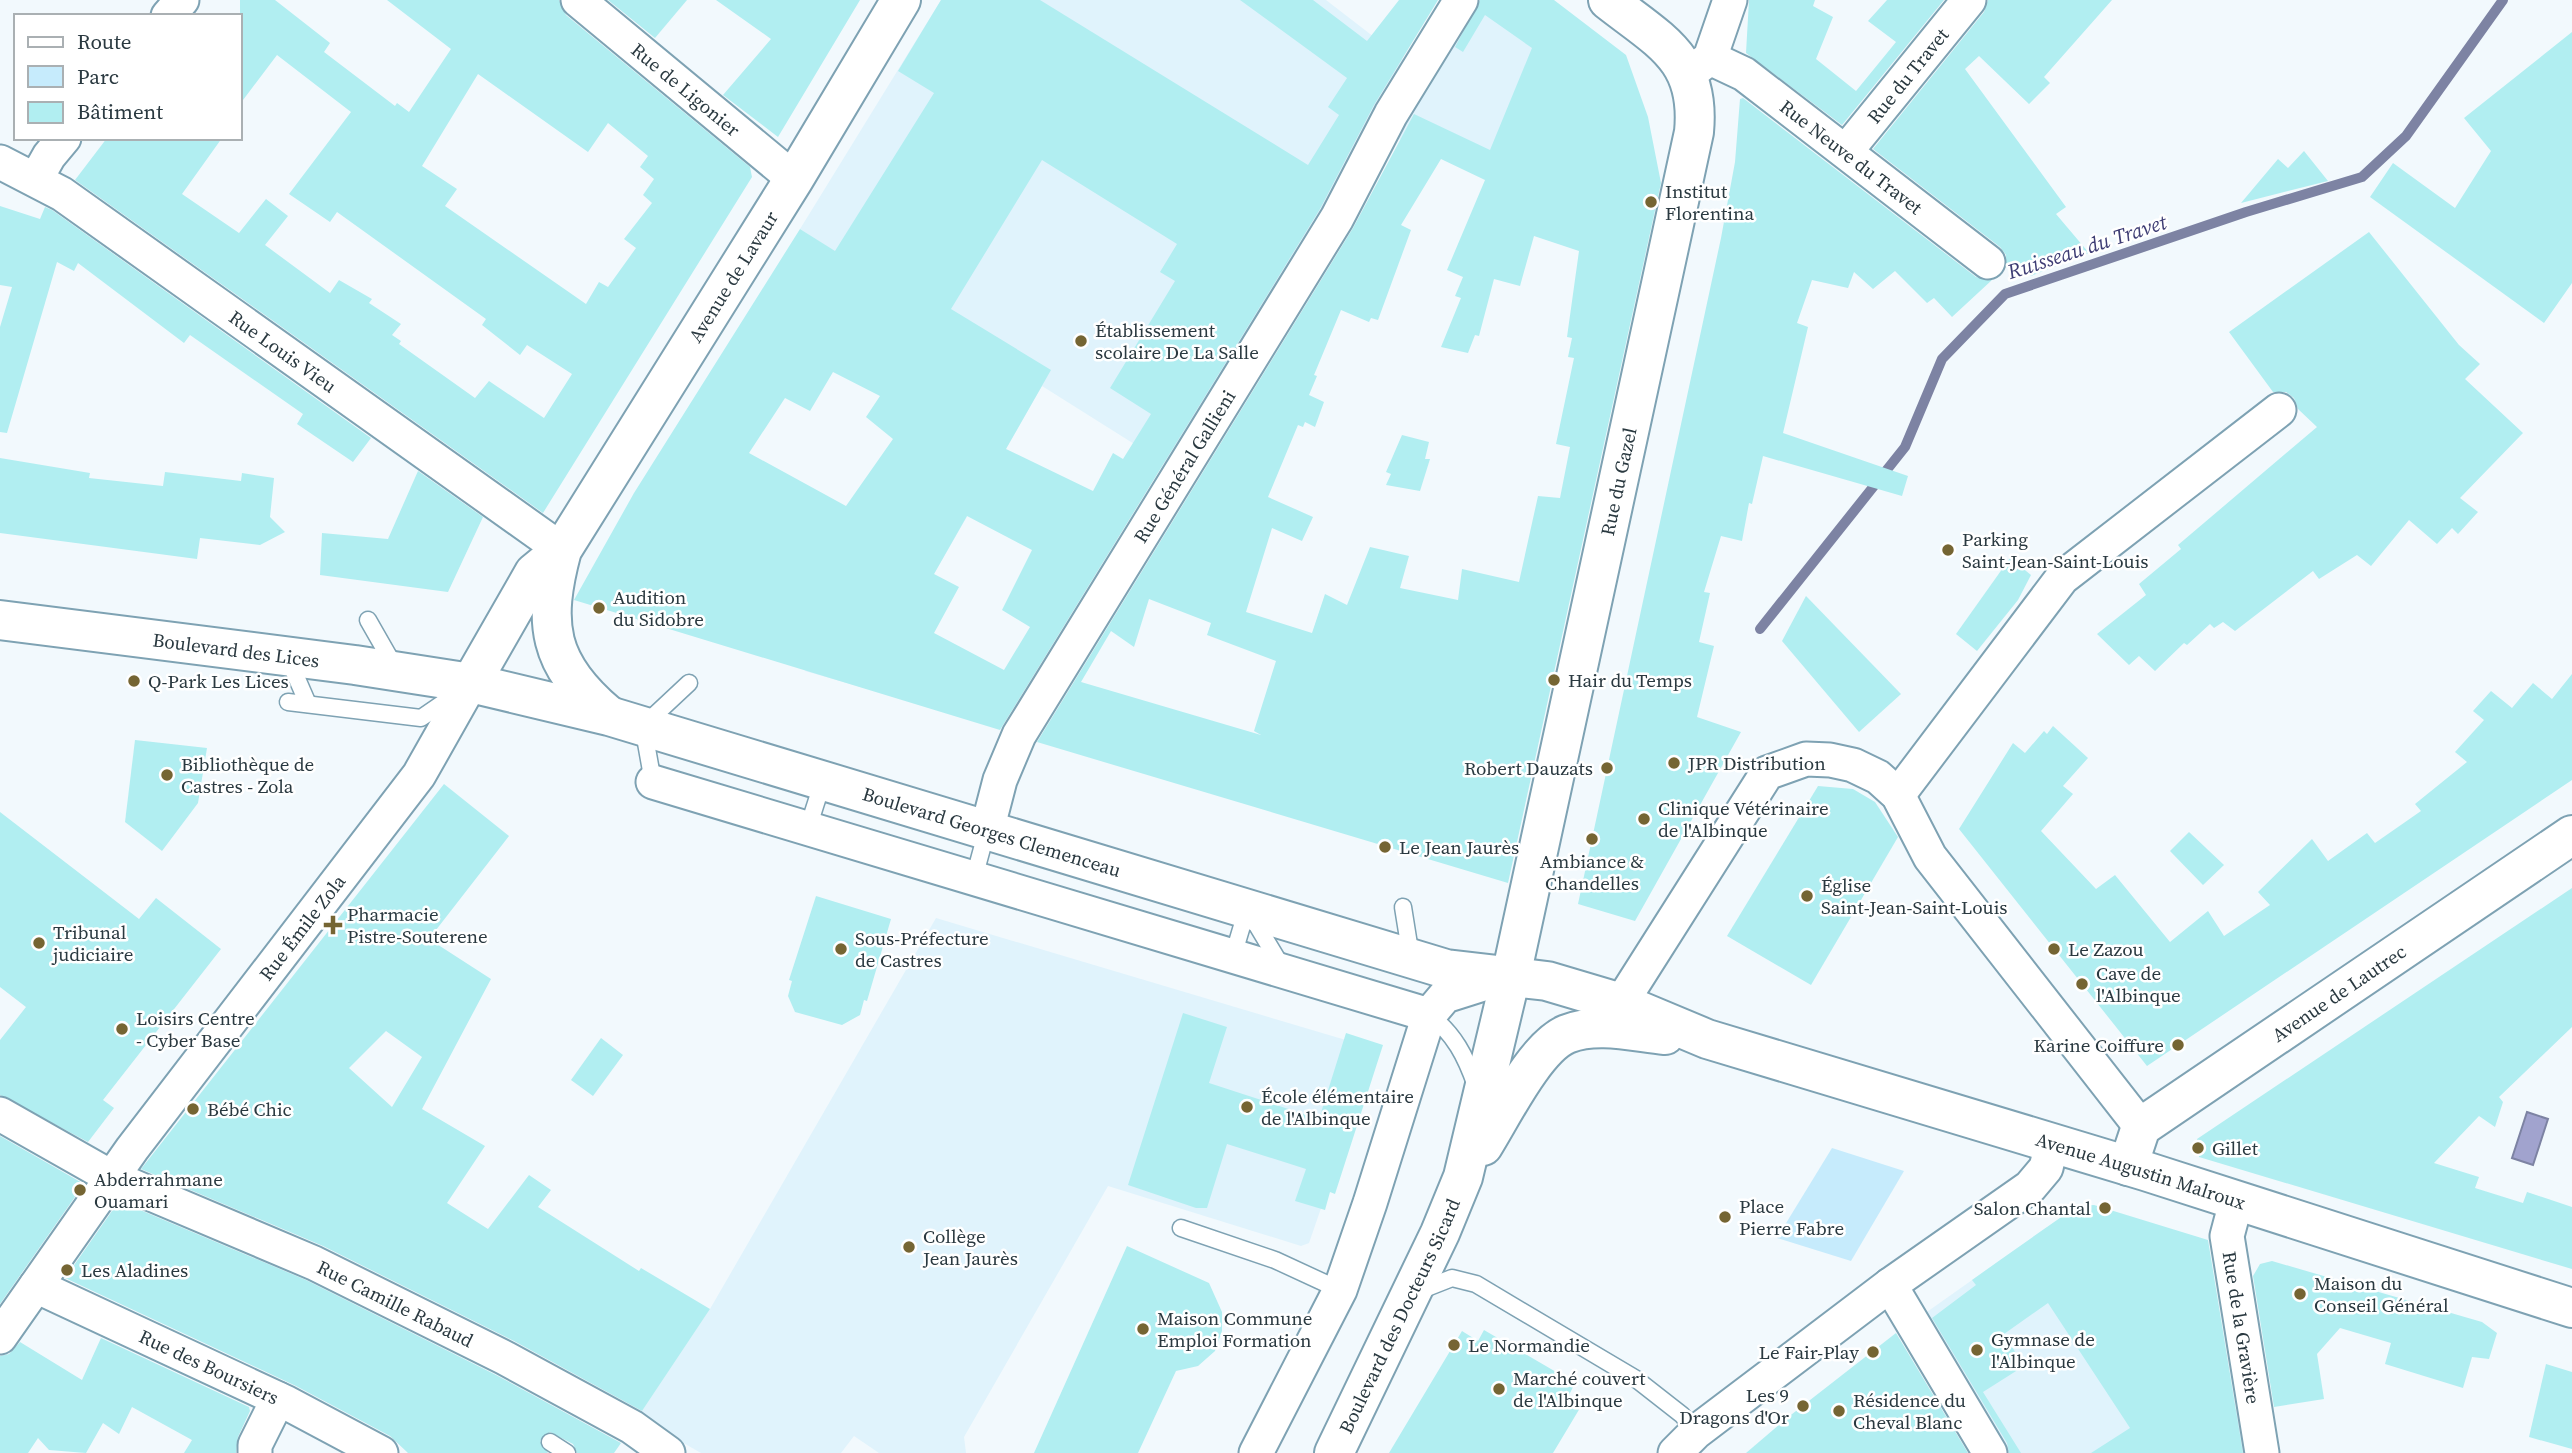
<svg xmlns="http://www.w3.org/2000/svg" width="2572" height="1453" font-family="'Source Serif 4',serif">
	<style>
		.built { fill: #e0f3fc }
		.green { fill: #c6ebfc }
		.water { fill: #a1a3ce; stroke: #7d83a3; stroke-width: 2 }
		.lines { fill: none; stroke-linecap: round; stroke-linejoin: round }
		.stream { stroke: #7d83a3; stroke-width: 10 }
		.building { fill: #b1eef1; fill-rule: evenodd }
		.lane-casing { stroke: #7ea2b3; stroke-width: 19 }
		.street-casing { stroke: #7ea2b3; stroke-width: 37 }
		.secondary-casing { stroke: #7ea2b3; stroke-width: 42 }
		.primary-casing { stroke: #7ea2b3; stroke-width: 42 }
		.lane { stroke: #fff; stroke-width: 16 }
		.street { stroke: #fff; stroke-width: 33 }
		.secondary { stroke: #fff; stroke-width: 38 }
		.primary { stroke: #fff; stroke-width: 38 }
		.poi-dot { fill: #756533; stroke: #fff; stroke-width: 2.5 }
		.labels { text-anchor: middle; stroke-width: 5; stroke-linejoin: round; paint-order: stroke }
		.street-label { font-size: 19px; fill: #2a3940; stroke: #fff }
		.poi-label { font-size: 19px; fill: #2a3940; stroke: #fff; text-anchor: start }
		.water-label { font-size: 21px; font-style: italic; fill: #3e3d74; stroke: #fff }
	</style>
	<rect width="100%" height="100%" fill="#f2f9fd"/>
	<g class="built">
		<polygon points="941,0 1326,0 1409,64 1166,464 1042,386 868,689 805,671 870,575 938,319 800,229"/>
		<polygon points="1482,0 1554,0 1485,179 1397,138"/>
		<polygon points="936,918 1376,1049 1309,1243 1301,1246 1108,1186 964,1437 966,1453 879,1453 854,1436 841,1453 701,1453 638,1417 710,1309"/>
		<polygon points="2047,1227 2179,1419 2238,1410 2245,1453 1996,1453 1917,1319"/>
	</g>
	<polygon class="green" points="1832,1148 1904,1171 1851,1261 1777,1238"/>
	<polygon class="water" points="2527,1112 2548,1119 2533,1165 2512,1158"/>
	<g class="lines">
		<polyline class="stream" points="1760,629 1905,447 1942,359 2005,294 2246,212 2362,177 2406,136 2503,0"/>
	</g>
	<g class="building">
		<path d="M240,0H275L330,43L324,52L395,106L397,103L409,112L451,49L387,0H559L566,15L750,167L752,177L543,513L75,180L107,138H222L182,194L239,233L266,199L288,216L265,245L330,293L339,280L372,299L369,303L401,324L392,335L401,341L399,344L475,398L489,381L544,418L572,374L527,345L520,355L482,325L486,319L337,212L330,222L289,194L351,112L277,55L240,104ZM478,74L588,152L608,123L648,156L640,167L654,179L643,195L652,203L624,239L636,248L608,287L599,282L586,304L445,206L457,189L422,166Z"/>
		<polygon points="608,0 687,0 655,38"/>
		<polygon points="716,0 860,0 778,137 723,95 771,39"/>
		<path d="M941,0H1040L1308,165L1339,115L1328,107L1347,78L1240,0H1313L1367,41L1399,0H1438L1374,105L1320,209L1000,730L574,600L634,493L800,229L835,251L934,93L898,71ZM1042,160L1177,244L1160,272L1175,281L1110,388L1151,414L1123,459L1113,453L1093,491L1006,449L1051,370L951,309ZM833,372L880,396L866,417L893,439L846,506L749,453L785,398L810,411ZM967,516L1032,550L1002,610L1030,627L1004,670L934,633L959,587L934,574Z"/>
		<path d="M1480,0H1554L1626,55L1648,117L1661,183L1508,883L1037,742L1353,228L1414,114L1490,150L1532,48L1485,15L1463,52L1455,47ZM1441,159L1485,180L1447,270L1463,277L1455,296L1461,298L1441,347L1468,353L1475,335L1479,336L1494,279L1520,286L1534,236L1579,251L1567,337L1572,338L1568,357L1574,358L1556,444L1570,447L1560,498L1538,496L1519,582L1462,569L1458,600L1400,588L1409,556L1370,547L1347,605L1325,594L1312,633L1246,612L1272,528L1302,541L1313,517L1268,497L1298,425L1303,427L1305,422L1315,427L1324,402L1309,395L1317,376L1314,375L1341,310L1369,322L1371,318L1378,320L1411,230L1401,225ZM1149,599L1211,623L1207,635L1276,661L1254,731L1261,735L1081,682L1111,631L1134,647Z"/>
		<polygon points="1749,0 1815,0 1813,6 1833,17 1816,59 1856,91 1896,42 1868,21 1887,0 1944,0 1842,125 1746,53"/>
		<polygon points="1988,0 2112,0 2044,77 2050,83 2029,104 1979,56 1965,69 2066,207 2056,214 2089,253 2031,276 2013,262 2006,268 2006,255 2000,247 1873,149 1984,12"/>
		<polygon points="2572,32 2572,283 2544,323 2370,197 2393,163 2455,208 2491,151 2464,118"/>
		<polygon points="1743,98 1976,277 1992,280 1952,317 1934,298 1927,303 1895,271 1873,289 1854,272 1848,288 1812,280 1797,323 1808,327 1783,433 1908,476 1902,496 1763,456 1752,504 1749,503 1742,541 1721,536 1704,592 1710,593 1699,642 1714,646 1697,717 1741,732 1635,921 1578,904 1721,238 1735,162 1740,99"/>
		<polygon points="2304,151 2328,181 2241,203 2278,159 2288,168"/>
		<polygon points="0,206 40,219 45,207 52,210 371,438 353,462 297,424 303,414 190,335 184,343 78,263 74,271 57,262 7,433 0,432 0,327 12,287 0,285"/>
		<polygon points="2369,232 2459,345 2480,364 2465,379 2523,433 2460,498 2478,512 2458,534 2452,528 2437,544 2409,520 2371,566 2357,555 2319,579 2313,571 2235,631 2223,622 2214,628 2210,624 2187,645 2184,643 2155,671 2139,656 2129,665 2097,634 2146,595 2139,584 2181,549 2178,545 2317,427 2298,409 2294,398 2286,392 2273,392 2229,332"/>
		<polygon points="1402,435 1429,442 1425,459 1430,459 1420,491 1386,485 1391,474 1386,472"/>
		<polygon points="0,458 90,473 89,478 163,486 165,472 241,481 242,473 274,478 270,517 285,532 260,545 200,538 197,559 0,533"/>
		<polygon points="418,471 483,517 448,592 320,575 322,533 388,539"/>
		<polygon points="2010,558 2031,575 2018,600 1977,651 1956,634"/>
		<polygon points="1806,596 1901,694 1859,732 1782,641"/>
		<polygon points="2572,674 2572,780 2147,1066 1959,829 2013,743 2025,753 2044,731 2047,734 2053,726 2088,758 2063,786 2073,794 2041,831 2096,889 2115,875 2170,942 2208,911 2224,936 2270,905 2258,892 2312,839 2328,861 2367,833 2375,843 2421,811 2415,804 2467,762 2455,752 2484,720 2473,711 2491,691 2512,708 2533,683 2552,699"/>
		<polygon points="135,740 207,748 198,803 162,851 125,822"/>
		<path d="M444,784L509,836L429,939L491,979L422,1109L485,1146L447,1203L488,1229L529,1175L551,1190L538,1207L639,1271L641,1268L710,1309L642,1411L514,1341L323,1246L141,1169ZM386,1031L422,1057L392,1107L349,1068Z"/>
		<polygon points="1818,786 1853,789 1875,802 1898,837 1811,985 1727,936"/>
		<polygon points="0,812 139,919 156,898 221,949 103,1100 114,1108 88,1142 0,1095 0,1040 26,1007 0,987"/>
		<polygon points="2189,832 2224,865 2203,885 2170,851"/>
		<polygon points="2572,888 2572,1027 2499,1097 2503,1102 2495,1127 2479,1116 2434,1163 2479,1177 2475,1188 2523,1203 2527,1192 2572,1207 2572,1269 2199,1157 2197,1139"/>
		<polygon points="816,896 891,919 867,1001 864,1000 860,1015 842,1025 795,1012 788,996 792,981 789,980"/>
		<polygon points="1183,1013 1227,1027 1209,1083 1319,1119 1346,1033 1383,1045 1335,1194 1330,1192 1325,1210 1295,1201 1306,1169 1227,1144 1207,1208 1196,1208 1128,1185"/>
		<polygon points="601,1038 623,1055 593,1096 571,1080"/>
		<polygon points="0,1136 84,1184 0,1304"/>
		<polygon points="119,1201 306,1280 496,1375 621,1443 614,1453 577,1453 573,1444 550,1432 540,1441 548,1453 408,1453 390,1436 296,1386 65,1278"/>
		<polygon points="2094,1205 2208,1240 2243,1453 2091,1453 2130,1428 2048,1303 2004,1334 2024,1366 1983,1392 2021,1453 2009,1453 2007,1443 1932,1318 1976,1285 1972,1280 2003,1258 2077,1206"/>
		<polygon points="1127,1246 1209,1283 1222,1312 1222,1331 1215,1351 1198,1366 1176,1371 1138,1453 1034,1453"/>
		<polygon points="2272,1261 2482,1322 2497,1333 2489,1359 2472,1357 2463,1388 2385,1364 2391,1343 2340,1328 2317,1354 2324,1399 2274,1407 2253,1276 2260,1264"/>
		<polygon points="1484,1330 1575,1383 1569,1395 1583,1403 1553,1453 1389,1453 1462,1331 1478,1341"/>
		<polygon points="1896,1333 1968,1453 1746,1453 1787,1418"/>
		<polygon points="101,1338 249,1407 250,1411 238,1437 236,1453 184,1453 192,1440 132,1407 119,1434 103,1423 86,1453 49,1450 38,1438 28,1453 0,1453 0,1356 9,1354 20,1342 82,1380"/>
		<polygon points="2546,1364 2572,1372 2572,1449 2529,1437"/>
	</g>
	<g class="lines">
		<defs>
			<g id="lane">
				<polyline points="368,620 396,669"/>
				<polyline points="288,658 308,704"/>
				<polyline points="288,702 421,718 456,694"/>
				<polyline points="653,782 643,726 689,683"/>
				<polyline points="808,828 823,781"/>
				<polyline points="974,878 987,830"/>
				<polyline points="1403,907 1411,957"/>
				<polyline points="1252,917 1282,967"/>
				<polyline points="1233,956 1247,909"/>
				<path d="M1429,1015C1454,1033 1466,1057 1476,1086"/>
				<polyline points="1181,1228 1275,1260 1340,1290"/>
				<polyline points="1419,1291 1452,1278 1476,1284 1636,1379 1682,1415 1696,1432"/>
				<polyline points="550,1442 567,1453"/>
			</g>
			<g id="street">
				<path id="s1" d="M578,0L794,179"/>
				<polyline points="168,16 182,0"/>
				<path id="s2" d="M1710,58L1744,74L1988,262"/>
				<polyline points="1694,70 1710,58 1730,0"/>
				<path id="s3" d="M1847,150L1969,0"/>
				<path id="s4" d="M0,162L62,194L562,550"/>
				<polyline points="36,179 49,156 64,138"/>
				<polyline points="653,782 1429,1015"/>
				<polyline points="1898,795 2062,578 2279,410"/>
				<path id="s5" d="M987,830L1000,780L1019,735L1337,218L1391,114L1461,0"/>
				<polyline points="1621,1003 1767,773 1806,759 1830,760 1853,765 1878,777 1898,795 1930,857 2141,1127"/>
				<path id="s6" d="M0,1114L111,1177L314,1263L505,1358L632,1427L668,1453"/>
				<path id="s7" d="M2236,1202L2227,1236L2262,1453"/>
				<polyline points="1890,1285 1990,1453"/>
				<path id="s8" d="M36,1286L287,1403L381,1453"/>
				<path id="s9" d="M0,1337L132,1149L419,775L471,683"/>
				<polyline points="255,1453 255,1445 278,1399"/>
				<polyline points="1256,1453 1340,1290 1370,1203 1429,1015 1445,996 1505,977"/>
				<polyline points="1675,1453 1696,1432 1890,1285 2030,1187 2046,1168 2052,1143"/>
			</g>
			<g id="secondary">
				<path id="s10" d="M1511,976L1694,132C1701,58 1660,41 1608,0"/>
				<path id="s11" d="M2128,1166L2141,1127L2572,835"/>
			</g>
			<g id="primary">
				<path id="s12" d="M0,620L355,665L471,683L609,716L1446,969L1547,981L1621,1003L1707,1039L2145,1171L2572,1308"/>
				<polyline points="471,683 534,573 562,550"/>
				<path id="s13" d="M607,714C548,664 542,624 562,550L794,179L901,0"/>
				<path d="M1483,1146C1502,1116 1535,1047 1567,1034C1597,1022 1634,1032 1665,1035"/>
				<path id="s14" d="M1334,1453L1440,1233L1463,1177L1511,976"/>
			</g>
		</defs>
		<use href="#lane" class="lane-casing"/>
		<use href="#street" class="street-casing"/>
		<use href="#secondary" class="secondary-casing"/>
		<use href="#primary" class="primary-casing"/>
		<use href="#lane" class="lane"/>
		<use href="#street" class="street"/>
		<use href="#secondary" class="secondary"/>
		<use href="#primary" class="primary"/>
	</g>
	<g class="poi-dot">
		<circle cx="1651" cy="202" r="7"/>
		<circle cx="1081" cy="341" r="7"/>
		<circle cx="1948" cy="550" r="7"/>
		<circle cx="599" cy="608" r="7"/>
		<circle cx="1554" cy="680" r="7"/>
		<circle cx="134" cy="681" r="7"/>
		<circle cx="1674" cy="763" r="7"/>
		<circle cx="1607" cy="768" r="7"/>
		<circle cx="167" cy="775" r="7"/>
		<circle cx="1644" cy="819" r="7"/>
		<circle cx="1592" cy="839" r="7"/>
		<circle cx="1385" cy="847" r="7"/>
		<circle cx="1807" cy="896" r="7"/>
		<path d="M329.5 914.5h7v7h7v7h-7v7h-7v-7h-7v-7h7z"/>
		<circle cx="39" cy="943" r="7"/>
		<circle cx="841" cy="949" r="7"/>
		<circle cx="2054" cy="949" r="7"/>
		<circle cx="2082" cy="984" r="7"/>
		<circle cx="122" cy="1029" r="7"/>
		<circle cx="2178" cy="1045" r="7"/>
		<circle cx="1247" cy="1107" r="7"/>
		<circle cx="193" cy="1109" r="7"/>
		<circle cx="2198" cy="1148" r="7"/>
		<circle cx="80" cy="1190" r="7"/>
		<circle cx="2105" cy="1208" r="7"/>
		<circle cx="1725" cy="1217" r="7"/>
		<circle cx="909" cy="1247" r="7"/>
		<circle cx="67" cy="1270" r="7"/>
		<circle cx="2300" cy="1294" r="7"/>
		<circle cx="1143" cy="1329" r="7"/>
		<circle cx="1454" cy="1345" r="7"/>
		<circle cx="1977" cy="1350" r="7"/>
		<circle cx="1873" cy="1352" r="7"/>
		<circle cx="1499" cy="1389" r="7"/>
		<circle cx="1803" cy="1406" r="7"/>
		<circle cx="1839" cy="1411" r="7"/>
	</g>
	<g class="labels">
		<g class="street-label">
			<text dy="7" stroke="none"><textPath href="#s3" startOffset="96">Rue du Travet</textPath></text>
			<text dy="7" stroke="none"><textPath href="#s1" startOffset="140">Rue de Ligonier</textPath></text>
			<text dy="7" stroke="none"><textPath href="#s2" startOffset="173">Rue Neuve du Travet</textPath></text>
			<text dy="7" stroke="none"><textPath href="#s13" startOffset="506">Avenue de Lavaur</textPath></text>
			<text dy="7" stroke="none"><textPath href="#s4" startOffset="341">Rue Louis Vieu</textPath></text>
			<text dy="7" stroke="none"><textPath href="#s5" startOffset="416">Rue Général Gallieni</textPath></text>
			<text dy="7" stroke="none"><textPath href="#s10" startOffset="506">Rue du Gazel</textPath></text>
			<text dy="7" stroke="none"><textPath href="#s12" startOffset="238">Boulevard des Lices</textPath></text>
			<text dy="7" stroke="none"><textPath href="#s12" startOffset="1017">Boulevard Georges Clemenceau</textPath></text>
			<text dy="7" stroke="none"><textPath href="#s9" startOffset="509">Rue Émile Zola</textPath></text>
			<text dy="7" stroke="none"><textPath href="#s11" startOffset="280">Avenue de Lautrec</textPath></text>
			<text dy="7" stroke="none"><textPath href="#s12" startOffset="2217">Avenue Augustin Malroux</textPath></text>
			<text dy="7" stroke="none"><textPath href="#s6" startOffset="439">Rue Camille Rabaud</textPath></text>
			<text dy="7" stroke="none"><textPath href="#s14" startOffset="152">Boulevard des Docteurs Sicard</textPath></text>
			<text dy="7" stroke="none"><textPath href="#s7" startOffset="128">Rue de la Gravière</textPath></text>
			<text dy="7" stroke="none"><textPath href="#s8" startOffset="191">Rue des Boursiers</textPath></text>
		</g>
		<g class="poi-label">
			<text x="1665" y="198">Institut<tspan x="1665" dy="22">Florentina</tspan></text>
			<text x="1095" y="337">Établissement<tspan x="1095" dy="22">scolaire De La Salle</tspan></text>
			<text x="1962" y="546">Parking<tspan x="1962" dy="22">Saint-Jean-Saint-Louis</tspan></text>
			<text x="613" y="604">Audition<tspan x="613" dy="22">du Sidobre</tspan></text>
			<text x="1568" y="687">Hair du Temps</text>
			<text x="148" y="688">Q-Park Les Lices</text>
			<text x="1688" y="770">JPR Distribution</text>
			<text x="181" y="771">Bibliothèque de<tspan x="181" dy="22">Castres - Zola</tspan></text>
			<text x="1593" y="775" text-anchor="end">Robert Dauzats</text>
			<text x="1658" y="815">Clinique Vétérinaire<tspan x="1658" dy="22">de l'Albinque</tspan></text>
			<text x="1399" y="854">Le Jean Jaurès</text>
			<text x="1592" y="868" text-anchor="middle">Ambiance &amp;<tspan x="1592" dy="22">Chandelles</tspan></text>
			<text x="1821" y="892">Église<tspan x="1821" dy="22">Saint-Jean-Saint-Louis</tspan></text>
			<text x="347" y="921">Pharmacie<tspan x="347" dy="22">Pistre-Souterene</tspan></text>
			<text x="53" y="939">Tribunal<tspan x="53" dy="22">judiciaire</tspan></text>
			<text x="855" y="945">Sous-Préfecture<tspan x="855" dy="22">de Castres</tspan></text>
			<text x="2068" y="956">Le Zazou</text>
			<text x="2096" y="980">Cave de<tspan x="2096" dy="22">l'Albinque</tspan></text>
			<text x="136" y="1025">Loisirs Centre<tspan x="136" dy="22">- Cyber Base</tspan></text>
			<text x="2164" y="1052" text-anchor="end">Karine Coiffure</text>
			<text x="1261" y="1103">École élémentaire<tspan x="1261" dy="22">de l'Albinque</tspan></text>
			<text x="207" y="1116">Bébé Chic</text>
			<text x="2212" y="1155">Gillet</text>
			<text x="94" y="1186">Abderrahmane<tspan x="94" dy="22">Ouamari</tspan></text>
			<text x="1739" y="1213">Place<tspan x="1739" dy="22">Pierre Fabre</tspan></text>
			<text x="2091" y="1215" text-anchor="end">Salon Chantal</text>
			<text x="923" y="1243">Collège<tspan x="923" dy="22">Jean Jaurès</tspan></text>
			<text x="81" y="1277">Les Aladines</text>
			<text x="2314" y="1290">Maison du<tspan x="2314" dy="22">Conseil Général</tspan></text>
			<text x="1157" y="1325">Maison Commune<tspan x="1157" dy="22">Emploi Formation</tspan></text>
			<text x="1991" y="1346">Gymnase de<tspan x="1991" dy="22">l'Albinque</tspan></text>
			<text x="1468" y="1352">Le Normandie</text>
			<text x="1859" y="1359" text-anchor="end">Le Fair-Play</text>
			<text x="1513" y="1385">Marché couvert<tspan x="1513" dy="22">de l'Albinque</tspan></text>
			<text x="1789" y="1402" text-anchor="end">Les 9<tspan x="1789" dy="22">Dragons d'Or</tspan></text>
			<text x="1853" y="1407">Résidence du<tspan x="1853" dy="22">Cheval Blanc</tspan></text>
		</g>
		<g class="water-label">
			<text transform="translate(2087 247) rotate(-18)" y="7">Ruisseau du Travet</text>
		</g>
	</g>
	<rect x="14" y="14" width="228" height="126" fill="#ffffff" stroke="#aab0b3" stroke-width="2"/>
	<rect x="28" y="37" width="35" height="10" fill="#ffffff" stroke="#aab0b3" stroke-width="2"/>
	<text x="77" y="49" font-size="21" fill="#2a3940">Route</text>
	<rect x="28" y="66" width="35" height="21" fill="#c6ebfc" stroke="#aab0b3" stroke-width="2"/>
	<text x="77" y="84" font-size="21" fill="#2a3940">Parc</text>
	<rect x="28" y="102" width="35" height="21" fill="#b1eef1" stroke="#aab0b3" stroke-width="2"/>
	<text x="77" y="119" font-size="21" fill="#2a3940">Bâtiment</text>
</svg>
